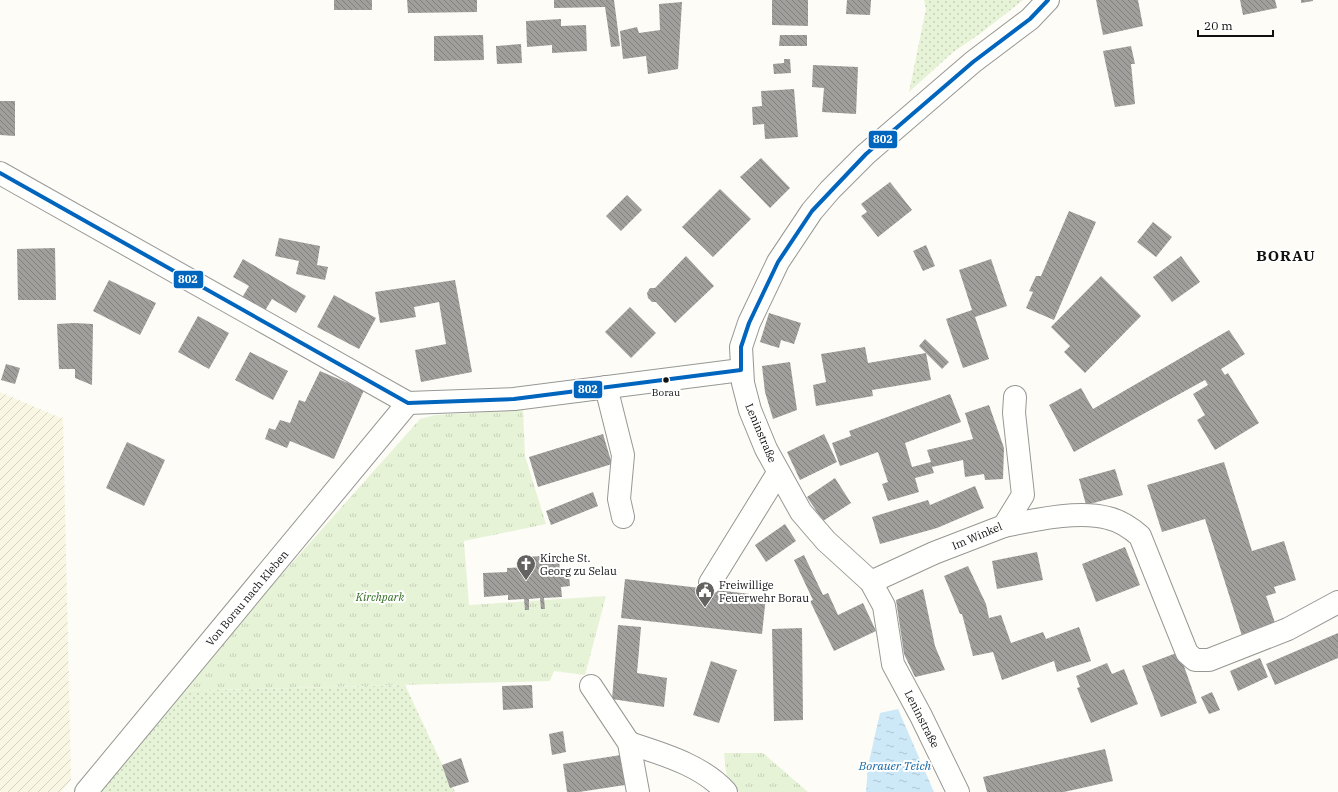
<svg xmlns="http://www.w3.org/2000/svg" width="1338" height="792" font-family="'IBM Plex Serif',serif">
	<style>
		.farmland { fill: url(#farmland-furrows) }
		.grass { fill: url(#grass-dots) }
		.park { fill: url(#park-tufts) }
		.water { fill: url(#water-ripples) }
		.building { fill: url(#building-back-hatch) }
		.lines { fill: none; stroke-linecap: round; stroke-linejoin: round }
		.minor-casing { stroke: #979795; stroke-width: 24 }
		.minor { stroke: #fffffe; stroke-width: 22 }
		.bus-1-casing { stroke: #fff; stroke-width: 7 }
		.bus-1 { stroke: #0065bd; stroke-width: 4 }
		.bus-dot { fill: #111; stroke: #fff; stroke-width: 1.5 }
		.labels { text-anchor: middle; stroke-width: 4; stroke-linejoin: round; paint-order: stroke }
		.bus-label { font-size: 10px; fill: #111; stroke: #fff }
		.street-label { font-size: 11px; fill: #111; stroke: #fff }
		.poi-label { font-size: 11px; fill: #111; stroke: #fff; text-anchor: start }
		.park-label { font-size: 11px; font-style: italic; fill: #2f6b1f; stroke: #fff }
		.water-label { font-size: 12px; font-style: italic; fill: #1768a6; stroke: #fff }
		.district-label { font-size: 15px; font-weight: bold; letter-spacing: 1px; fill: #111; stroke: #fff }
		.line-badge { stroke: #fff; stroke-width: 1.5 }
		.badge-label { font-size: 11px; text-anchor: middle; font-weight: bold; fill: #fff }
	</style>
	<defs>
		<pattern id="farmland-furrows" width="10" height="10" patternUnits="userSpaceOnUse"><rect width="10" height="10" fill="#f9f7e4"/><path d="M-1 1l2-2M0 10L10 0M9 11l2-2" fill="none" stroke="#d4d3c3"/></pattern>
		<pattern id="grass-dots" width="8" height="8" patternUnits="userSpaceOnUse"><rect width="8" height="8" fill="#e7f3d7"/><path d="M2 2h.1M6 6h.1" fill="none" stroke="#c5cfb8" stroke-width="1.8" stroke-linecap="round"/></pattern>
		<pattern id="park-tufts" width="24" height="20" patternUnits="userSpaceOnUse"><rect width="24" height="20" fill="#e7f3d7"/><path d="M3 7l-1-3M5 7V3M7 7l1-3M15 17l-1-3M17 17v-4M19 17l1-3" fill="none" stroke="#c5cfb8"/></pattern>
		<pattern id="water-ripples" width="26" height="14" patternUnits="userSpaceOnUse"><rect width="26" height="14" fill="#cde8f7"/><path d="M2 4q2-2 4 0t4 0M15 11q2-2 4 0t4 0" fill="none" stroke="#afc6d3"/></pattern>
		<pattern id="building-back-hatch" width="6" height="6" patternUnits="userSpaceOnUse"><rect width="6" height="6" fill="#a19f9c"/><path d="M-1 5l2 2M0 0l6 6M5-1l2 2" fill="none" stroke="#82807e"/></pattern>
	</defs>
	<rect width="100%" height="100%" fill="#fdfcf7"/>
	<polygon class="farmland" points="0,392 63,419 71,780 61,792 0,792"/>
	<g class="grass">
		<polygon points="924,0 1023,0 981,33 952,53 909,92 926,9"/>
		<polygon points="405,685 455,792 96,792 178,691"/>
	</g>
	<g class="park">
		<polygon points="523,410 525,456 546,524 464,541 469,605 606,596 585,675 554,671 550,681 178,691 420,419 435,415"/>
		<polygon points="724,753 763,753 808,792 739,792 727,780"/>
	</g>
	<polygon class="water" points="898,709 934,792 866,792 868,766 880,713"/>
	<g class="building">
		<rect x="334" y="0" width="38" height="10"/>
		<polygon points="407,0 477,0 477,12 408,13"/>
		<polygon points="554,0 614,0 620,46 611,47 605,7 554,8"/>
		<polygon points="772,0 808,0 808,26 772,25"/>
		<polygon points="847,0 871,0 870,15 846,14"/>
		<polygon points="1096,0 1138,0 1143,26 1103,35"/>
		<polygon points="1240,0 1275,0 1277,8 1243,15"/>
		<polygon points="1301,0 1313,0 1313,1 1301,3"/>
		<polygon points="682,2 678,69 648,74 646,56 623,59 620,31 637,27 639,33 660,30 659,4"/>
		<polygon points="561,19 561,26 586,25 587,51 552,53 552,45 527,47 526,21"/>
		<polygon points="483,35 484,60 434,61 434,36"/>
		<polygon points="780,35 807,35 807,46 779,46"/>
		<polygon points="521,44 522,63 497,64 496,46"/>
		<polygon points="1131,46 1135,64 1131,64 1135,104 1115,107 1103,51"/>
		<polygon points="784,59 790,59 791,73 774,74 773,64 784,63"/>
		<polygon points="813,65 858,67 856,114 822,112 824,88 812,87"/>
		<polygon points="794,89 798,137 765,139 764,124 753,125 752,107 762,106 761,91"/>
		<polygon points="0,101 15,101 15,136 0,135"/>
		<polygon points="761,158 790,188 770,208 740,177"/>
		<polygon points="890,182 912,210 878,237 861,216 867,212 861,204"/>
		<polygon points="720,189 751,219 713,257 682,227"/>
		<polygon points="627,195 642,210 621,231 606,216"/>
		<polygon points="1069,211 1096,222 1054,320 1026,308 1033,292 1029,291 1036,276 1041,276"/>
		<polygon points="1153,222 1172,237 1156,257 1137,242"/>
		<polygon points="279,238 320,246 317,265 328,267 325,280 296,274 299,261 275,256"/>
		<polygon points="926,245 935,266 923,271 913,251"/>
		<polygon points="55,248 56,300 18,300 17,249"/>
		<polygon points="686,256 714,286 675,323 656,302 652,302 648,298 647,293 650,288 655,288"/>
		<polygon points="1181,256 1200,282 1172,302 1153,277"/>
		<polygon points="243,259 306,296 296,313 272,299 263,314 240,301 249,286 233,277"/>
		<polygon points="991,259 1007,306 975,317 989,359 963,368 946,319 972,310 959,270"/>
		<polygon points="1101,276 1141,316 1085,373 1064,352 1070,346 1051,327"/>
		<polygon points="109,280 156,303 140,335 93,311"/>
		<polygon points="455,280 472,372 421,382 415,350 446,344 439,302 414,307 416,317 380,323 375,292"/>
		<polygon points="334,295 376,318 359,349 317,327"/>
		<polygon points="630,307 656,333 631,358 605,332"/>
		<polygon points="769,313 801,323 794,344 781,340 779,348 760,342"/>
		<polygon points="198,316 229,333 209,369 178,352"/>
		<polygon points="74,323 93,324 92,385 75,378 75,369 59,369 57,324"/>
		<polygon points="1229,330 1245,354 1221,369 1225,375 1228,373 1259,423 1215,450 1197,420 1205,415 1193,394 1208,385 1205,380 1074,452 1049,405 1081,388 1093,409"/>
		<polygon points="925,339 949,362 942,369 919,346"/>
		<polygon points="865,347 868,363 926,353 931,380 872,390 873,396 816,406 813,385 826,382 821,354"/>
		<polygon points="250,352 288,371 273,400 235,380"/>
		<polygon points="790,362 797,410 773,419 765,392 762,366"/>
		<polygon points="6,364 20,368 15,384 1,380"/>
		<polygon points="320,371 364,390 334,459 290,441 287,448 265,439 269,428 275,430 280,420 290,423 299,400 305,402"/>
		<polygon points="950,394 961,422 905,443 912,467 931,462 927,450 973,439 965,413 989,405 1004,448 1003,479 985,480 984,474 965,477 963,460 932,467 934,473 915,478 919,492 888,501 882,484 888,482 878,452 840,466 832,443 851,436 849,431"/>
		<polygon points="603,434 612,464 538,487 529,457"/>
		<polygon points="824,434 837,462 800,480 787,452"/>
		<polygon points="127,442 165,460 144,506 106,488"/>
		<polygon points="1224,462 1252,551 1284,541 1296,580 1274,587 1276,593 1266,596 1276,626 1242,636 1205,519 1162,532 1147,485"/>
		<polygon points="1115,469 1123,495 1086,505 1079,479"/>
		<polygon points="835,478 851,503 823,521 807,497"/>
		<polygon points="975,486 984,508 937,528 880,544 872,517 928,500 930,505"/>
		<polygon points="593,492 598,506 551,525 546,511"/>
		<polygon points="785,524 796,541 766,562 755,545"/>
		<polygon points="1125,547 1140,585 1096,602 1082,564"/>
		<polygon points="1037,552 1043,580 997,589 992,561"/>
		<polygon points="559,555 560,575 569,575 570,586 561,587 562,597 544,598 545,609 541,609 540,598 529,599 529,610 525,610 524,599 508,600 508,595 484,597 483,573 507,572 507,568 526,567 525,557"/>
		<polygon points="804,555 823,595 828,593 838,615 863,603 876,631 834,651 810,601 813,600 794,560"/>
		<polygon points="968,566 986,604 989,618 1001,615 1011,643 1043,632 1046,639 1079,627 1091,661 1057,672 1054,661 1002,680 993,652 973,656 962,614 960,614 944,576"/>
		<polygon points="625,579 766,596 762,634 621,618"/>
		<polygon points="923,589 935,646 945,670 915,677 904,654 896,600"/>
		<polygon points="618,625 641,627 637,673 667,678 664,707 612,699"/>
		<polygon points="802,628 803,720 774,721 772,629"/>
		<polygon points="1338,633 1338,658 1275,685 1266,664"/>
		<polygon points="1179,652 1197,703 1161,717 1142,666"/>
		<polygon points="1260,658 1268,677 1238,691 1230,671"/>
		<polygon points="711,661 737,670 719,723 693,715"/>
		<polygon points="1107,663 1112,674 1124,669 1138,704 1091,723 1077,688 1080,687 1076,676"/>
		<polygon points="532,685 533,708 503,710 502,686"/>
		<polygon points="1212,692 1220,710 1209,714 1201,697"/>
		<polygon points="563,731 566,752 552,755 549,734"/>
		<polygon points="1105,749 1113,781 1064,792 987,792 983,777"/>
		<polygon points="621,755 625,785 579,792 567,792 563,764"/>
		<polygon points="461,758 469,782 450,788 442,765"/>
	</g>
	<g class="lines">
		<defs>
			<g id="minor">
				<polyline points="0,173 408,403 514,399 741,370"/>
				<polyline points="606,387 623,455 619,499 623,517"/>
				<path d="M1004,526C1035,520 1078,510 1108,518C1121,521 1131,528 1140,536L1187,653L1195,660H1209L1288,629L1338,602"/>
				<polyline points="871,582 934,553 1004,526 1023,495 1014,413 1015,397"/>
				<polyline points="710,583 778,473"/>
				<polyline points="591,686 629,743 638,792"/>
				<path d="M629,743C662,754 702,765 726,792"/>
				<polyline points="86,792 408,403"/>
				<polyline points="958,792 921,716 893,664 884,606 871,582 826,541 801,512 766,449 750,410 743,383 741,347 749,323 778,262 812,211 830,190 866,154 973,62 1030,19 1048,0"/>
			</g>
		</defs>
		<use href="#minor" class="minor-casing"/>
		<use href="#minor" class="minor"/>
		<defs>
			<polyline id="bus-1" points="0,173 408,403 514,399 741,370 741,347 749,323 778,262 812,211 866,154 973,62 1030,19 1048,0"/>
		</defs>
		<use href="#bus-1" class="bus-1-casing"/>
		<use href="#bus-1" class="bus-1"/>
	</g>
	<defs>
		<symbol id="church-pin" viewBox="-11 -11 22 30"><path d="M0 17L-7.5 6A9.5 9.5 0 1 1 7.5 6Z" fill="#646362" stroke="#fff"/><path d="M-1.2-6h2.4v3.5h3.3v2.4h-3.3V6h-2.4V-.1h-3.3v-2.4h3.3Z" fill="#fff"/></symbol>
		<symbol id="civic-pin" viewBox="-11 -11 22 30"><path d="M0 17L-7.5 6A9.5 9.5 0 1 1 7.5 6Z" fill="#646362" stroke="#fff"/><path d="M-.6-6.5H3V-4.5H.6V-3L4-1V1h2V6H-6V1h2V-1L-.6-3ZM-1.2 2.5V6h2.4V2.5Z" fill="#fff"/></symbol>
	</defs>
	<g fill-rule="evenodd">
		<use href="#church-pin" x="515" y="553" width="22" height="30"/>
		<use href="#civic-pin" x="694" y="580" width="22" height="30"/>
	</g>
	<circle class="bus-dot" cx="666" cy="380" r="3.5"/>
	<g class="labels">
		<g class="bus-label">
			<text x="666" y="396">Borau</text>
		</g>
		<g class="street-label">
			<text transform="translate(761 433) rotate(67)" y="4">Leninstraße</text>
			<text transform="translate(977 536) rotate(-23)" y="4">Im Winkel</text>
			<text transform="translate(247 598) rotate(-50)" y="4">Von Borau nach Kleben</text>
			<text transform="translate(922 719) rotate(63)" y="4">Leninstraße</text>
		</g>
		<g class="poi-label">
			<text x="540" y="562">Kirche St.<tspan x="540" dy="13">Georg zu Selau</tspan></text>
			<text x="719" y="589">Freiwillige<tspan x="719" dy="13">Feuerwehr Borau</tspan></text>
		</g>
		<g class="park-label">
			<text x="380" y="601">Kirchpark</text>
		</g>
		<g class="water-label">
			<text x="895" y="770">Borauer Teich</text>
		</g>
		<g class="district-label">
			<text x="1286" y="261">BORAU</text>
		</g>
	</g>
	<g class="line-badge">
		<rect x="868" y="130" width="30" height="19" rx="4" fill="#0065bd"/>
		<rect x="173" y="270" width="31" height="19" rx="4" fill="#0065bd"/>
		<rect x="573" y="380" width="30" height="19" rx="4" fill="#0065bd"/>
	</g>
	<g class="badge-label">
		<text x="883" y="143">802</text>
		<text x="188" y="283">802</text>
		<text x="588" y="393">802</text>
	</g>
	<path d="M1198 30v6h75v-6" fill="none" stroke="#111111" stroke-width="2"/>
	<text x="1204" y="30" font-size="12" fill="#111111" stroke="#ffffff" stroke-width="3" paint-order="stroke">20 m</text>
</svg>
